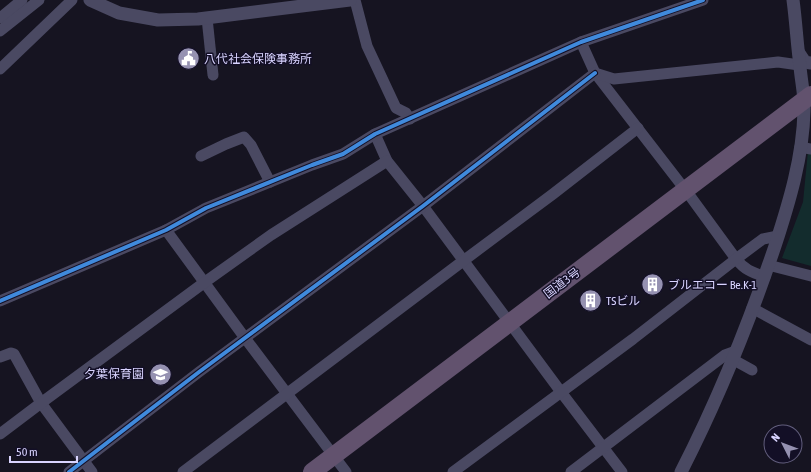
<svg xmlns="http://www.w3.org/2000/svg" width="811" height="472" font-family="'Asap Condensed','Noto Sans JP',sans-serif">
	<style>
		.green { fill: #132c2d }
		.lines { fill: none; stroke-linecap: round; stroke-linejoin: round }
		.minor { stroke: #4a4962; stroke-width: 11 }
		.tertiary { stroke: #4a4962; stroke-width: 13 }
		.trunk { stroke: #62526e; stroke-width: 18 }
		.cycleway-casing { stroke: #130f26; stroke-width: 6 }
		.cycleway { stroke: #408adc; stroke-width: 4 }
		.labels { text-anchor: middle; stroke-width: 3; stroke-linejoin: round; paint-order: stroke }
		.poi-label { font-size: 12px; fill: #d9d4ff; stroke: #130f26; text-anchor: start }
		.street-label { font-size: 12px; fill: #d9d4ff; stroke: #130f26 }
	</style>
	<rect width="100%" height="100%" fill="#161421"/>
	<polygon class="green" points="808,151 811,151 811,266 782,258 803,202"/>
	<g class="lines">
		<g class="minor">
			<polyline points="355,0 367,46 396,108 406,113 410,119"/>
			<polyline points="0,18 22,0"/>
			<polyline points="207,18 213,75"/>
			<polyline points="0,31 39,0"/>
			<path d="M581,42L595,73L690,196L736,259C745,270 751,272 765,277"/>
			<polyline points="0,69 72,0"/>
			<polyline points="595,73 614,79 778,62 799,65"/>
			<polyline points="375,134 387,161 423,206 561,392 622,472"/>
			<polyline points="800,147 811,149"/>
			<polyline points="201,156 226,144 244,137 251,145 270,182"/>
			<polyline points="166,230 245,338 346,472"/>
			<polyline points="768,265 811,276"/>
			<polyline points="0,301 166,230 206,208 312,165 343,154 375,134 581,42 703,0"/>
			<polyline points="752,308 811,340"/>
			<polyline points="0,357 11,353 14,354 41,403 92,472"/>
			<polyline points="732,359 752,370"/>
			<polyline points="0,434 41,403 205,282 271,235 387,161"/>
			<polyline points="69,472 199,372 423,206 595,73"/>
			<polyline points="183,472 463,261 553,194 638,128"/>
			<polyline points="453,472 633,339 736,259 763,239 778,236"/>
			<polyline points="571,472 725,355 736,351"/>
		</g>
		<g class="tertiary">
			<polyline points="90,0 119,13 158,20 198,19 350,0"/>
			<polyline points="799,53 805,62 811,63"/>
			<path d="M681,472C718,400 749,323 775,246C789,203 803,157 804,111C805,96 801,81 800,66C797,44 796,22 793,0"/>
		</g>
		<polyline class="trunk" points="312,472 811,95"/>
		<defs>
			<g id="cycleway">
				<polyline points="0,301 166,230 206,208 312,165 343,154 375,134 581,42 703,0"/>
				<polyline points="69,472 199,372 423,206 595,73"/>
			</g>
		</defs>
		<use href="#cycleway" class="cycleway-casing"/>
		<use href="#cycleway" class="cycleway"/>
	</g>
	<defs>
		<symbol id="civic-disc" viewBox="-11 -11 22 22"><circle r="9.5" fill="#9591b1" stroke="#130f26"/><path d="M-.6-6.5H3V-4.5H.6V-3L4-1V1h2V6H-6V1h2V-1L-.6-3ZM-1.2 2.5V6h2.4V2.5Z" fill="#fff"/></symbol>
		<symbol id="building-disc" viewBox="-11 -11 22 22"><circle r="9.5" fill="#9591b1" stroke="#130f26"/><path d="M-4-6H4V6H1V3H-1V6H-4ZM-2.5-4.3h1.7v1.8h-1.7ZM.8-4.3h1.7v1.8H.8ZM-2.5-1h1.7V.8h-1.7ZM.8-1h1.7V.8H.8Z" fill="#fff"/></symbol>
		<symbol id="school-disc" viewBox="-11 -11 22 22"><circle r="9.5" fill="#9591b1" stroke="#130f26"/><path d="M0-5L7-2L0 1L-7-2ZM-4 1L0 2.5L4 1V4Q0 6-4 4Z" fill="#fff"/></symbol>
	</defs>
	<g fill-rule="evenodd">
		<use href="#civic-disc" x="176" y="46" width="25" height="25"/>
		<use href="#building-disc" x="640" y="272" width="25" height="25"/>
		<use href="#building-disc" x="578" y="288" width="25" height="25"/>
		<use href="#school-disc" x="148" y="362" width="25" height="25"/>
	</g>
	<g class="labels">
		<g class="poi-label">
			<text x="204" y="63">八代社会保険事務所</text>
			<text x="668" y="289">ブルエコー Be.K-1</text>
			<text x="606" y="305">TSビル</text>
			<text x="144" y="378" text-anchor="end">夕葉保育園</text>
		</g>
		<g class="street-label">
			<text transform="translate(562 283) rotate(-37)" y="4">国道3号</text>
		</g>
	</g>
	<g transform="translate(783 444) rotate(312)"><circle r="19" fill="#130f26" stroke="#625e7d"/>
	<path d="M0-3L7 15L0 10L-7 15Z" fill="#9591b1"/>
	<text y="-6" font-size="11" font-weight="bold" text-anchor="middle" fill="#d9d4ff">N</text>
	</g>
	<path d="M10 456v6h67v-6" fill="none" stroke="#d9d4ff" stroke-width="2"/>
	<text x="16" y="456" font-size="12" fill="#d9d4ff" stroke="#130f26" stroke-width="3" paint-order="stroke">50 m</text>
</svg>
